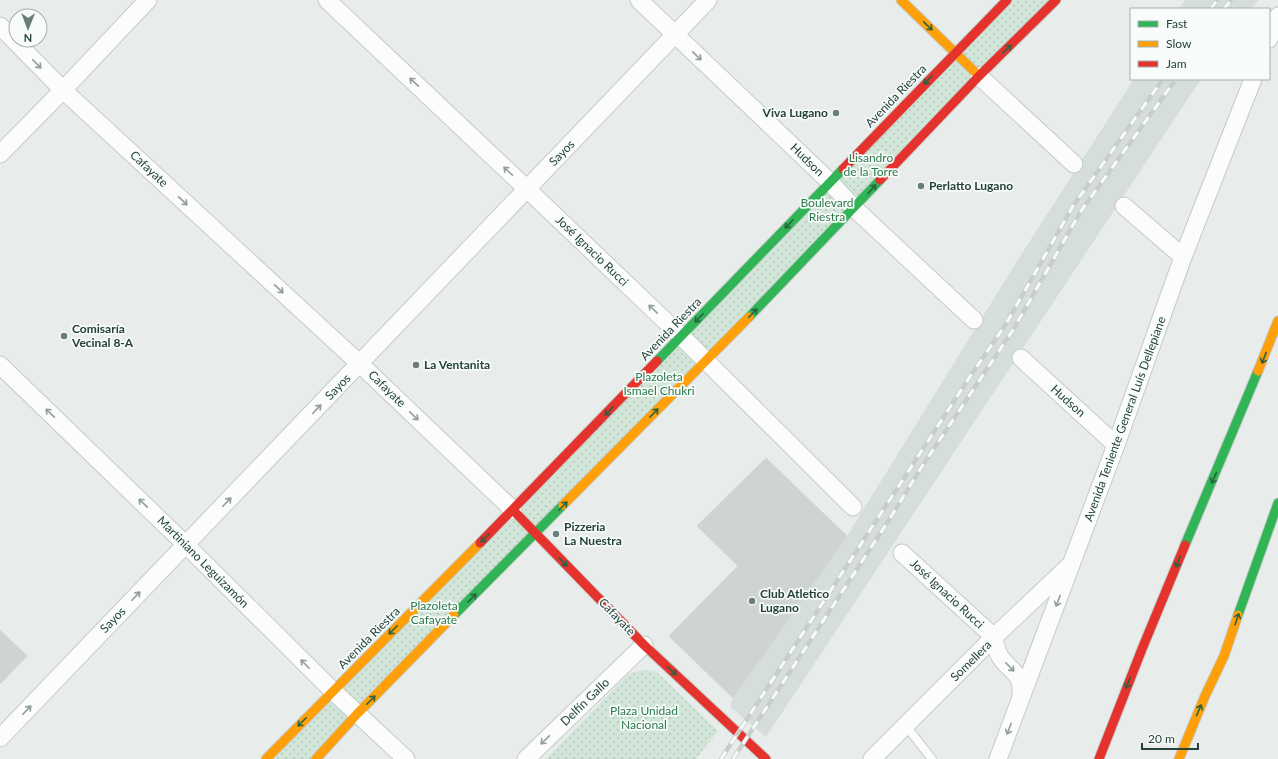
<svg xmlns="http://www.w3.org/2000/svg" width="1278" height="759" font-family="Lato,sans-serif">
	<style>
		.built { fill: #d6dedb }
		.park { fill: url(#park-dots) }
		.building { fill: #cfd4d2; stroke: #d1d6d4 }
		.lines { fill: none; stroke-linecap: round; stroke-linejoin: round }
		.lane-casing { stroke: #c5cac8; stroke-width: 10 }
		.street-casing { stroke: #c5cac8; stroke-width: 19 }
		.fast-casing { stroke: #c3cbc8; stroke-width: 11 }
		.slow-casing { stroke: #c3cbc8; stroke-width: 11 }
		.jam-casing { stroke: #c3cbc8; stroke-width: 11 }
		.lane { stroke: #fcfcfc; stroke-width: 8 }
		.street { stroke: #fcfcfc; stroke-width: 17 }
		.fast { stroke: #30b455; stroke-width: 9 }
		.slow { stroke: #ff9f0a; stroke-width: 9 }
		.jam { stroke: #e5322d; stroke-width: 9 }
		.rail-casing { stroke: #c9cdcc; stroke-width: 4.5 }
		.rail { stroke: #f7fbf9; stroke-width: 3; stroke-dasharray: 9; stroke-linecap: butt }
		.oneway { stroke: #286442 }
		.oneway2 { stroke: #909f9b }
		.poi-dot { fill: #697e78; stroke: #f7fbf9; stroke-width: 1.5 }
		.labels { text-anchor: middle; stroke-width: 3.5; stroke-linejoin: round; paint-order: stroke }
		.street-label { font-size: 12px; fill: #24423a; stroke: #f7fbf9 }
		.poi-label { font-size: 12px; font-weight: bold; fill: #24423a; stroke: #f7fbf9; text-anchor: start }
		.park-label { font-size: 12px; fill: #2d7a4b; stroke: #f7fbf9 }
	</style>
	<defs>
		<pattern id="park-dots" width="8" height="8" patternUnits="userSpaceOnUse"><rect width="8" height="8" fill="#d1e6d8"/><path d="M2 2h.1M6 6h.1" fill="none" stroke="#b3c6ba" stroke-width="1.8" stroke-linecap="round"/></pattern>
	</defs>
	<rect width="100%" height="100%" fill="#e8edeb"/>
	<g class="built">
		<polygon points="1185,0 1258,0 1251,9 1179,9"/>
		<polygon points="1134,79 1201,79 766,737 730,707 733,698 847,536 1019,258"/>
	</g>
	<g class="park">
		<polygon points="1007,0 1056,0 316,759 266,759"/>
		<polygon points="643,670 655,671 661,676 718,731 696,759 546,759 629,674"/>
	</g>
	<g class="building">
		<polygon points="766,458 847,536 733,698 669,636 738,566 697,526"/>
		<polygon points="0,630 27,656 0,684"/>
	</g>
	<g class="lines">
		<defs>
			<polyline id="lane" points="906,726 932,759"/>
			<g id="street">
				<polyline points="327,0 527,189 681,336 853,507"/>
				<polyline points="639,0 830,182 854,208 974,320"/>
				<polyline points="0,26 63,90 360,364 513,510"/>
				<polyline points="1269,39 1278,16"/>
				<polyline points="979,76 1074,164"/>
				<polyline points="0,154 63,90 148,0"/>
				<polyline points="1124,206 1183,257"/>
				<polyline points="1021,358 1116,445"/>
				<polyline points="0,365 186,545 333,691 406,759"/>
				<path d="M902,553L994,637C995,644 997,652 1001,658C1013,675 1022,671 1021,696"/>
				<polyline points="0,738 708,0"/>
				<polyline points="526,759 644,645"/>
				<polyline points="872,759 994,637 1068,567"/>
				<polyline points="998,759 1116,445 1183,257 1253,79"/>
			</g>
			<g id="fast">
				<polyline points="749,317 880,180"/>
				<polyline points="657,361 843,169"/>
				<polyline points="1185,545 1258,371"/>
				<polyline points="454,615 563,505"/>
				<polyline points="1238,615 1278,503"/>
			</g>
			<g id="slow">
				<polyline points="901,0 979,76"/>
				<polyline points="1258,371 1278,321"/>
				<polyline points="563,505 749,317"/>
				<polyline points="266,759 480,543"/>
				<polyline points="316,759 357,714 454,615"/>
				<polyline points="1179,759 1205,696 1224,656 1238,615"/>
			</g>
			<g id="jam">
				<polyline points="843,169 1007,0"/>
				<polyline points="880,180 979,76 1056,0"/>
				<polyline points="513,510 644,645 766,759"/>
				<polyline points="480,543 657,361"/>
				<polyline points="1099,759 1142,649 1185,545"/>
			</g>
		</defs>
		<use href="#lane" class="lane-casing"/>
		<use href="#street" class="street-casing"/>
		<use href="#fast" class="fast-casing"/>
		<use href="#slow" class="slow-casing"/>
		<use href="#jam" class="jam-casing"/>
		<use href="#lane" class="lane"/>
		<use href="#street" class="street"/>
		<use href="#fast" class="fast"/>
		<use href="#slow" class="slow"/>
		<use href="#jam" class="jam"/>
		<defs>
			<g id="rail">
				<polyline points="1211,9 1217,0"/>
				<polyline points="1224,9 1231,0"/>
				<polyline points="721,759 971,375 1006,324 1073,206 1163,79"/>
				<polyline points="733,759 889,520 921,468 1013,330 1081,211 1176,79"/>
			</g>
		</defs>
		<use href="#rail" class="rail-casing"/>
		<use href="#rail" class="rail"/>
	</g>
	<defs><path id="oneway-shaft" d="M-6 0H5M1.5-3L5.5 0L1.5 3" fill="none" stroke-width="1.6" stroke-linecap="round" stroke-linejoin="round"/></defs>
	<g class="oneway">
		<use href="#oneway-shaft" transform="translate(928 26) rotate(44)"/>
		<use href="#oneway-shaft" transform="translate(1007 49) rotate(-44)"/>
		<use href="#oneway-shaft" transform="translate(928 80) rotate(134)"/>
		<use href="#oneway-shaft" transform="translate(872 189) rotate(-47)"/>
		<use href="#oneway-shaft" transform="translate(789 224) rotate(134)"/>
		<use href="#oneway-shaft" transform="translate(753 313) rotate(-46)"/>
		<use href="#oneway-shaft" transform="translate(699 318) rotate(134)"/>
		<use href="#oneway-shaft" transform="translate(1264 358) rotate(111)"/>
		<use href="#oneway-shaft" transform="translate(609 411) rotate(134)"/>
		<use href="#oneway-shaft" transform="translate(654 413) rotate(-45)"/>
		<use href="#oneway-shaft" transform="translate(1214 478) rotate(114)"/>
		<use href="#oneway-shaft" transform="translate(563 506) rotate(-45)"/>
		<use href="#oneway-shaft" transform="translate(485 538) rotate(135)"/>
		<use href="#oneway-shaft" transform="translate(563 562) rotate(46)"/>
		<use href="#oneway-shaft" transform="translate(1178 562) rotate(112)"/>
		<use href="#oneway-shaft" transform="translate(472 598) rotate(-45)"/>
		<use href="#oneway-shaft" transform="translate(1237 619) rotate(-71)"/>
		<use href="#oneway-shaft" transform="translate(393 630) rotate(135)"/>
		<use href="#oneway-shaft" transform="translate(672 671) rotate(43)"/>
		<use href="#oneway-shaft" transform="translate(1128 683) rotate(112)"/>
		<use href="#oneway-shaft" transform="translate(371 700) rotate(-45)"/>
		<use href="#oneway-shaft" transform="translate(1199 710) rotate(-67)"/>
		<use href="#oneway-shaft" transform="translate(302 722) rotate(135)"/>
	</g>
	<g class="oneway2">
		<use href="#oneway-shaft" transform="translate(697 56) rotate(44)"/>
		<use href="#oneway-shaft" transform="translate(37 64) rotate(46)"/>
		<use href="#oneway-shaft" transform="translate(414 82) rotate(-137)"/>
		<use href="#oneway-shaft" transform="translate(508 171) rotate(-137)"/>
		<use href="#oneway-shaft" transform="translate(183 201) rotate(43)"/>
		<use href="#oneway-shaft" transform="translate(279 289) rotate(43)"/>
		<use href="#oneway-shaft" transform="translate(653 309) rotate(-136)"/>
		<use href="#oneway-shaft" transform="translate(317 409) rotate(-46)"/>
		<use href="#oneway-shaft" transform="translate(50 413) rotate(-136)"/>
		<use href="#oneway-shaft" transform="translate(414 416) rotate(44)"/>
		<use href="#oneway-shaft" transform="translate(227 502) rotate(-46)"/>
		<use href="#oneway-shaft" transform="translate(143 503) rotate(-136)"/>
		<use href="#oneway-shaft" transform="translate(136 596) rotate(-46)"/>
		<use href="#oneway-shaft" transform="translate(1058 601) rotate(111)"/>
		<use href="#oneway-shaft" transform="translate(305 664) rotate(-135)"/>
		<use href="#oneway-shaft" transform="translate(1010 667) rotate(46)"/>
		<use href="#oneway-shaft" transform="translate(27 710) rotate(-46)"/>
		<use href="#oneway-shaft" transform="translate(1009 729) rotate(111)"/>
		<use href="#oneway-shaft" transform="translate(545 740) rotate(136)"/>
	</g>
	<g class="poi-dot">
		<circle cx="836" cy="113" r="4"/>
		<circle cx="921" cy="186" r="4"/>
		<circle cx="64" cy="336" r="4"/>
		<circle cx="416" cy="365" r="4"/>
		<circle cx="556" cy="534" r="4"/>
		<circle cx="752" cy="601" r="4"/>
	</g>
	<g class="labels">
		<g class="street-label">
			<text transform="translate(896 96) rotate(-46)" y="4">Avenida Riestra</text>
			<text transform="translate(562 153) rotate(-46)" y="4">Sayos</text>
			<text transform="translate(807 160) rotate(44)" y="4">Hudson</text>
			<text transform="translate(149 169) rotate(43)" y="4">Cafayate</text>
			<text transform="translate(592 251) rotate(44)" y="4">José Ignacio Rucci</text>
			<text transform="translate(671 329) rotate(-46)" y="4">Avenida Riestra</text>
			<text transform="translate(338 387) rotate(-46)" y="4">Sayos</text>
			<text transform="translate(387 389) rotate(44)" y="4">Cafayate</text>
			<text transform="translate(1068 401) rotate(42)" y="4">Hudson</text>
			<text transform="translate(1125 419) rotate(-70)" y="4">Avenida Teniente General Luís Dellepiane</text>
			<text transform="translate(203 562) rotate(45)" y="4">Martiniano Leguizamón</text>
			<text transform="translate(947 594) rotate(43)" y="4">José Ignacio Rucci</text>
			<text transform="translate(617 617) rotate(46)" y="4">Cafayate</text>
			<text transform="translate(113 620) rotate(-46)" y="4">Sayos</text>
			<text transform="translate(369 638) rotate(-45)" y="4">Avenida Riestra</text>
			<text transform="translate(971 661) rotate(-45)" y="4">Somellera</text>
			<text transform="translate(585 702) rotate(-44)" y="4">Delfín Gallo</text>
		</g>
		<g class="poi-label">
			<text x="828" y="117" text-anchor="end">Viva Lugano</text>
			<text x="929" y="190">Perlatto Lugano</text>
			<text x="72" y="333">Comisaría<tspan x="72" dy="14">Vecinal 8-A</tspan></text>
			<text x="424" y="369">La Ventanita</text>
			<text x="564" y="531">Pizzeria<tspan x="564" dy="14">La Nuestra</tspan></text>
			<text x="760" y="598">Club Atletico<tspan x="760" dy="14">Lugano</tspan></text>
		</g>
		<g class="park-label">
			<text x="871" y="162">Lisandro<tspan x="871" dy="14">de la Torre</tspan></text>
			<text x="827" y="207">Boulevard<tspan x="827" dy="14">Riestra</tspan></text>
			<text x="659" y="381">Plazoleta<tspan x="659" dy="14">Ismael Chukri</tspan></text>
			<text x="434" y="610">Plazoleta<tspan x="434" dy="14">Cafayate</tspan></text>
			<text x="644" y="715">Plaza Unidad<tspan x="644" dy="14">Nacional</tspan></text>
		</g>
	</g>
	<rect x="1130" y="8" width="140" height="72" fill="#f7fbf9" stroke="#a3b1ad"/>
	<rect x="1138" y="21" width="20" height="6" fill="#30b455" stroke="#a3b1ad"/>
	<text x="1166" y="28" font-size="12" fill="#24423a">Fast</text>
	<rect x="1138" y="41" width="20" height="6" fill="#ff9f0a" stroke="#a3b1ad"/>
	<text x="1166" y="48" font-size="12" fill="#24423a">Slow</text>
	<rect x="1138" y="61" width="20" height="6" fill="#e5322d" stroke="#a3b1ad"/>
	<text x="1166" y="68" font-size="12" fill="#24423a">Jam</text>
	<g transform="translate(28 28) rotate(181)"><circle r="19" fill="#f7fbf9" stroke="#a3b1ad"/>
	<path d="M0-3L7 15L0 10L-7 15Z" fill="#697e78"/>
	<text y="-6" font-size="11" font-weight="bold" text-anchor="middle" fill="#24423a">N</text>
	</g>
	<path d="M1142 743v6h56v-6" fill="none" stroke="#24423a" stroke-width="2"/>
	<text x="1148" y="743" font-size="12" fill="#24423a" stroke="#f7fbf9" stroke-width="3" paint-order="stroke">20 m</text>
</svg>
